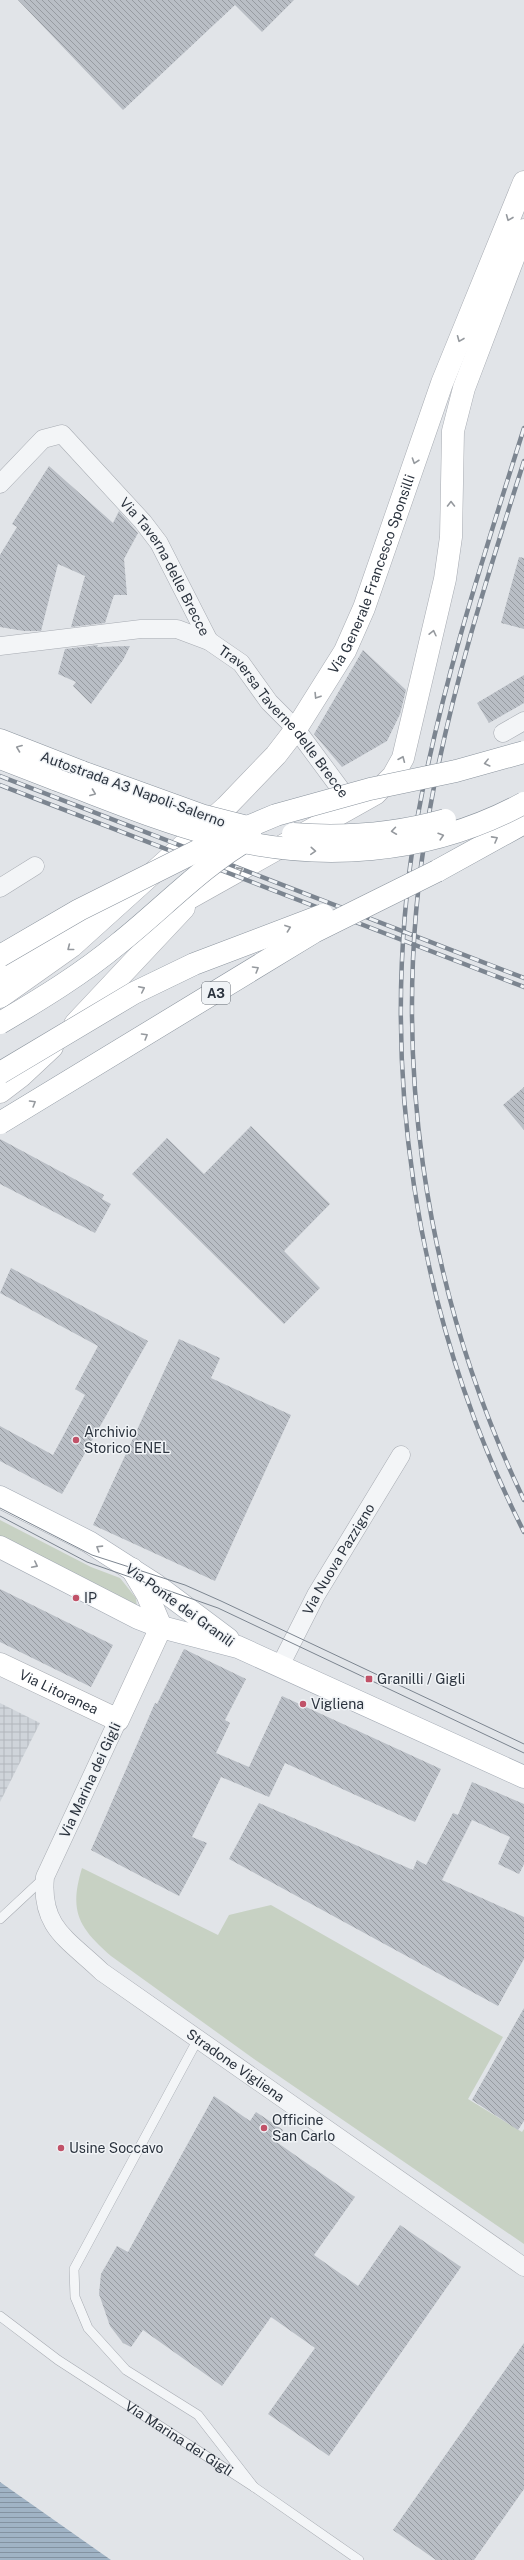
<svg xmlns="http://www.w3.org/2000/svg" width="524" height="2560" font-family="'Public Sans',sans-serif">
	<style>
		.industrial { fill: url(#industrial-grid) }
		.green { fill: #c7d1c3 }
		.water { fill: url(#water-rules) }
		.building { fill: url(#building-back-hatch) }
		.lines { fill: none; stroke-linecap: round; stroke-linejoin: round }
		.lane-casing { stroke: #a7abb2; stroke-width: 10 }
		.street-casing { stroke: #a7abb2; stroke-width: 19 }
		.secondary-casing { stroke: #a7abb2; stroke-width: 23 }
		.primary-casing { stroke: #a2a9b3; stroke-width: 23 }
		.highway-casing { stroke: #8a939d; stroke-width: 23 }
		.lane { stroke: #f3f5f7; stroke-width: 9 }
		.street { stroke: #f3f5f7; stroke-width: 18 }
		.secondary { stroke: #fff; stroke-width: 22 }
		.primary { stroke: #fff; stroke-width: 22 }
		.highway { stroke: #fff; stroke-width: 22 }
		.tram { stroke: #7c8590; stroke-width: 1 }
		.rail-casing { stroke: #7c8590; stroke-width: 4.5 }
		.rail { stroke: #f0f3f6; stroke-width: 3; stroke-dasharray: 9; stroke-linecap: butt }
		.highway-bridge-casing { stroke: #8a939d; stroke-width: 23; stroke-linecap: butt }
		.highway-bridge { stroke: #fff; stroke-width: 22 }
		.oneway { stroke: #95999e }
		.poi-dot { fill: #c15268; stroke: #f0f3f6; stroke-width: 1.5 }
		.labels { text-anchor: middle; stroke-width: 3; stroke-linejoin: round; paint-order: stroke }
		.shield { fill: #f0f3f6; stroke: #666d75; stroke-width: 1 }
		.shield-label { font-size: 13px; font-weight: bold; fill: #2b333e }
		.street-label { font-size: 14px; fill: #2b333e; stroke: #f0f3f6 }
		.poi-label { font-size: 14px; fill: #2b333e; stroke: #f0f3f6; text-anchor: start }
	</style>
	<defs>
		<pattern id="industrial-grid" width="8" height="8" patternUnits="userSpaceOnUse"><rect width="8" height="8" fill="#cfd4da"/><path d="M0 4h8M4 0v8" fill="none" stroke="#b2b6bc"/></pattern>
		<pattern id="water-rules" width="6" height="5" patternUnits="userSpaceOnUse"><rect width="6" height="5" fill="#a0b3c5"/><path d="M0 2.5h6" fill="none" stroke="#8392a1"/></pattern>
		<pattern id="building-back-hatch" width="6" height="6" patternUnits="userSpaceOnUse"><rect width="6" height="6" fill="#b9bec5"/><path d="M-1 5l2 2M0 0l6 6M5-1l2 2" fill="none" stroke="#979ba1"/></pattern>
	</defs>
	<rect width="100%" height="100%" fill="#e1e4e8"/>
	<polygon class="industrial" points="0,1703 40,1723 0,1802"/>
	<g class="green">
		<polygon points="0,1520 91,1567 120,1578 136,1598 137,1608 0,1538"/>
		<path d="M82,1868L218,1935L229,1915L271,1905L503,2037L468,2099L522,2132L524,2129V2244L254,2059L111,1956C78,1927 69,1911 82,1868Z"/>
	</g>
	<polygon class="water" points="0,2482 111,2560 0,2560"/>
	<g class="building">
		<polygon points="18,0 294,0 262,32 235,5 123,110"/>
		<polygon points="49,466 113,523 119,511 138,533 124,559 127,595 114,595 105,623 71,627 85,576 58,564 41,631 24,631 0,627 0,555 17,527 12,524"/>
		<polygon points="519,557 524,558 524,629 501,623"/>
		<polygon points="98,645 97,647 130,646 123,660 91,704 73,686 76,682 58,674 65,649"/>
		<polygon points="363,650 406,690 400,714 387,741 342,767 314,734"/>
		<polygon points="524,675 524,703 489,723 477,703"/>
		<polygon points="524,1087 524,1130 503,1105"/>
		<polygon points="251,1126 330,1204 284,1251 320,1288 284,1324 132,1174 167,1138 204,1174"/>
		<polygon points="0,1139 104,1195 102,1199 111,1204 95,1233 0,1184"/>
		<polygon points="11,1268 148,1341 62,1494 0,1461 0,1426 53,1455 85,1395 75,1389 98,1346 0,1293"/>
		<polygon points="179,1339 220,1358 211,1378 291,1415 215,1581 93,1525"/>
		<polygon points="0,1589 113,1645 91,1687 0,1642"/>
		<polygon points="184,1649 246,1679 225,1720 230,1723 216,1753 249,1767 282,1696 441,1769 415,1822 285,1763 269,1797 221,1777 192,1837 207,1843 179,1896 91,1850 155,1703 157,1704"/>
		<polygon points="472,1782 524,1804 524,1864 519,1874 498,1864 510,1837 472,1820 442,1880 524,1917 524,1959 498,2006 229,1859 259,1803 413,1870 417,1860 426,1865 453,1813 458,1815"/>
		<polygon points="524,2008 524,2121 518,2130 472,2100"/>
		<polygon points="214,2096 250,2121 256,2112 283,2130 275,2141 355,2197 314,2255 358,2286 400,2225 461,2267 329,2456 268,2414 315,2348 271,2317 222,2386 143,2330 131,2347 123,2343 110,2326 99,2294 101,2274 117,2246 128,2252"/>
		<polygon points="524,2343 524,2489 474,2560 436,2560 393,2530"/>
	</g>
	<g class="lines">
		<defs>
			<g id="lane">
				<polyline points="0,1919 44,1878"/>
				<polyline points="198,2039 74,2269 75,2297 88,2328 126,2370 198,2415 254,2487"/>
				<path id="s1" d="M0,2316L58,2360L254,2487L359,2560"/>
			</g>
			<g id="street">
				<path id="s2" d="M0,484L43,439L62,434L143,522L159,543L209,641"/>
				<path id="s3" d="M0,646L141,629H177L209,641L241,663L269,702L296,729L353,806"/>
				<polyline points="503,733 524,721"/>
				<polyline points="0,888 35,866"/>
				<path id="s4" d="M280,1666L316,1595L401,1455"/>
				<path id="s5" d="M118,1720L45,1877C40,1928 69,1940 102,1972L524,2267"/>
			</g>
			<g id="secondary">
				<polyline points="161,914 375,794 393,776 403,758 445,579 451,537 453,431 464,388 524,230"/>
				<polyline points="0,973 60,934 91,917"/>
				<path id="s6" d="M0,997L72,946L226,807L276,755L296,729L345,651L364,608L442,383L524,182"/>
				<polyline points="75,1024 184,908"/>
				<polyline points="0,1092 21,1076 52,1047"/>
				<polyline points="132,1569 147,1594 161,1627"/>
				<path id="s7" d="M0,1664L118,1720L161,1627"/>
			</g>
			<g id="primary">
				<polyline points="0,1497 89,1542 156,1585 228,1639"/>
				<polyline points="0,1547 138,1618 161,1627 238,1647 524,1777"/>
			</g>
			<g id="highway">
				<polyline points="0,740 82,772"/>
				<polyline points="0,758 57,780"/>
				<polyline points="437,871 524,823"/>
			</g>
		</defs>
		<use href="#lane" class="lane-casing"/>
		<use href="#street" class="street-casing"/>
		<use href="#secondary" class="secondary-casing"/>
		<use href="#primary" class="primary-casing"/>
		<use href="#highway" class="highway-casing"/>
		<use href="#lane" class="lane"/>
		<use href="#street" class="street"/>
		<use href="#secondary" class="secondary"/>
		<use href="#primary" class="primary"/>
		<use href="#highway" class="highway"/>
		<g class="tram">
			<polyline points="0,1508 92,1555 185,1585 221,1601 524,1744"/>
			<polyline points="0,1516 87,1562 218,1608 524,1753"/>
		</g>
		<defs>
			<g id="rail">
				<path d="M524,428C483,558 441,686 417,820C376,1061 414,1314 524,1532"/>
				<path d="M524,461C487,577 450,693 429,814C388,1045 422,1288 524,1500"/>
				<polyline points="0,776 524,978"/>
				<polyline points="0,785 524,987"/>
			</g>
		</defs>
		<use href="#rail" class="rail-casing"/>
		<use href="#rail" class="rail"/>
		<defs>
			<g id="highway-bridge">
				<polyline points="82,772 204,816 251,828"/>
				<path d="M57,780C108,799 160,821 213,835C318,863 428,855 524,803"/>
				<path d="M293,834C345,838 395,834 445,820"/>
				<polyline points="0,956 79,910 233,833 276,815 370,789 456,771 524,752"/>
				<path d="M0,1023C41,999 82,974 118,944C161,910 204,864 251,838"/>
				<polyline points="0,1073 134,993 194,964 323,915"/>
				<polyline points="0,1123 314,932 437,871"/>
			</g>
		</defs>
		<use href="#highway-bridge" class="highway-bridge-casing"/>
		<use href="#highway-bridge" class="highway-bridge"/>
	</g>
	<defs><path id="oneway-chevron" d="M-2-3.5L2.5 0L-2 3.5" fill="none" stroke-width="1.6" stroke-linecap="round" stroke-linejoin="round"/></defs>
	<g class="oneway">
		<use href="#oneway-chevron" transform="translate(509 218) rotate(112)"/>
		<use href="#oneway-chevron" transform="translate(460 339) rotate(112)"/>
		<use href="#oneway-chevron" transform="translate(415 461) rotate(109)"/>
		<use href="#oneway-chevron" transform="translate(451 504) rotate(-90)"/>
		<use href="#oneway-chevron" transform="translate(433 633) rotate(-77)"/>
		<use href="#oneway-chevron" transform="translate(317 696) rotate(122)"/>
		<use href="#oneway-chevron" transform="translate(19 748) rotate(-159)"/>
		<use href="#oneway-chevron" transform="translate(402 759) rotate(-67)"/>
		<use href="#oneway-chevron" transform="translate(487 763) rotate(166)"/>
		<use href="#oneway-chevron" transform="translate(93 793) rotate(21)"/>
		<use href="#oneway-chevron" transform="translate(394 831) rotate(172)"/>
		<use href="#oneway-chevron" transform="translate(441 836) rotate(-17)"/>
		<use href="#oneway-chevron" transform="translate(495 839) rotate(-29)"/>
		<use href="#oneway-chevron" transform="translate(313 851) rotate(4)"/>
		<use href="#oneway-chevron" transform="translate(240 870) rotate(-29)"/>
		<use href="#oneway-chevron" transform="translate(288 928) rotate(-20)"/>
		<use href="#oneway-chevron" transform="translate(70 948) rotate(142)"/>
		<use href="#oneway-chevron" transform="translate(256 969) rotate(-31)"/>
		<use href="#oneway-chevron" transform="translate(142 989) rotate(-26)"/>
		<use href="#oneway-chevron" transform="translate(145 1036) rotate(-31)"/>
		<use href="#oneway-chevron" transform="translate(33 1103) rotate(-31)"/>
		<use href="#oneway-chevron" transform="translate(99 1548) rotate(-148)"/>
		<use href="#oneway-chevron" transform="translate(35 1565) rotate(27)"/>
	</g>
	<g class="poi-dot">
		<circle cx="76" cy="1440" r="4"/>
		<circle cx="76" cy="1598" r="4"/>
		<rect x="365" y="1675" width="8" height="8" rx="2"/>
		<circle cx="303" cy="1704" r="4"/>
		<circle cx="264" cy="2128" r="4"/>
		<circle cx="61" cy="2148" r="4"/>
	</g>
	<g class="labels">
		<rect class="shield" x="202" y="982" width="28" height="22" rx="3"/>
		<g class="shield-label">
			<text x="216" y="998">A3</text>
		</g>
		<g class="street-label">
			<text dy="5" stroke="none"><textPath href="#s2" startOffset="251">Via Taverna delle Brecce</textPath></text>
			<text dy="5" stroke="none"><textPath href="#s6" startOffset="574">Via Generale Francesco Sponsilli</textPath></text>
			<text dy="5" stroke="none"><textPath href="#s3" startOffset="323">Traversa Taverne delle Brecce</textPath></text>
			<text transform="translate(133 789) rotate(20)" y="5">Autostrada A3 Napoli-Salerno</text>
			<text dy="5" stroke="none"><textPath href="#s4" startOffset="122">Via Nuova Pazzigno</textPath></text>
			<text transform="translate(180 1605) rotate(36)" y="5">Via Ponte dei Granili</text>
			<text dy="5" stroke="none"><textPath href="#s7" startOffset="65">Via Litoranea</textPath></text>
			<text transform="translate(90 1780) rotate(-65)" y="5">Via Marina dei Gigli</text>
			<text dy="5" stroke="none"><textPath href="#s5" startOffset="453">Stradone Vigliena</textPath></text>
			<text dy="5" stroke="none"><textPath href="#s1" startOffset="217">Via Marina dei Gigli</textPath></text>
		</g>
		<g class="poi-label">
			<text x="84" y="1437">Archivio<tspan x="84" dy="16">Storico ENEL</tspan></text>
			<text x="84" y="1603">IP</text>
			<text x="377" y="1684">Granilli / Gigli</text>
			<text x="311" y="1709">Vigliena</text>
			<text x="272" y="2125">Officine<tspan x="272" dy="16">San Carlo</tspan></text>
			<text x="69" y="2153">Usine Soccavo</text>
		</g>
	</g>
</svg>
